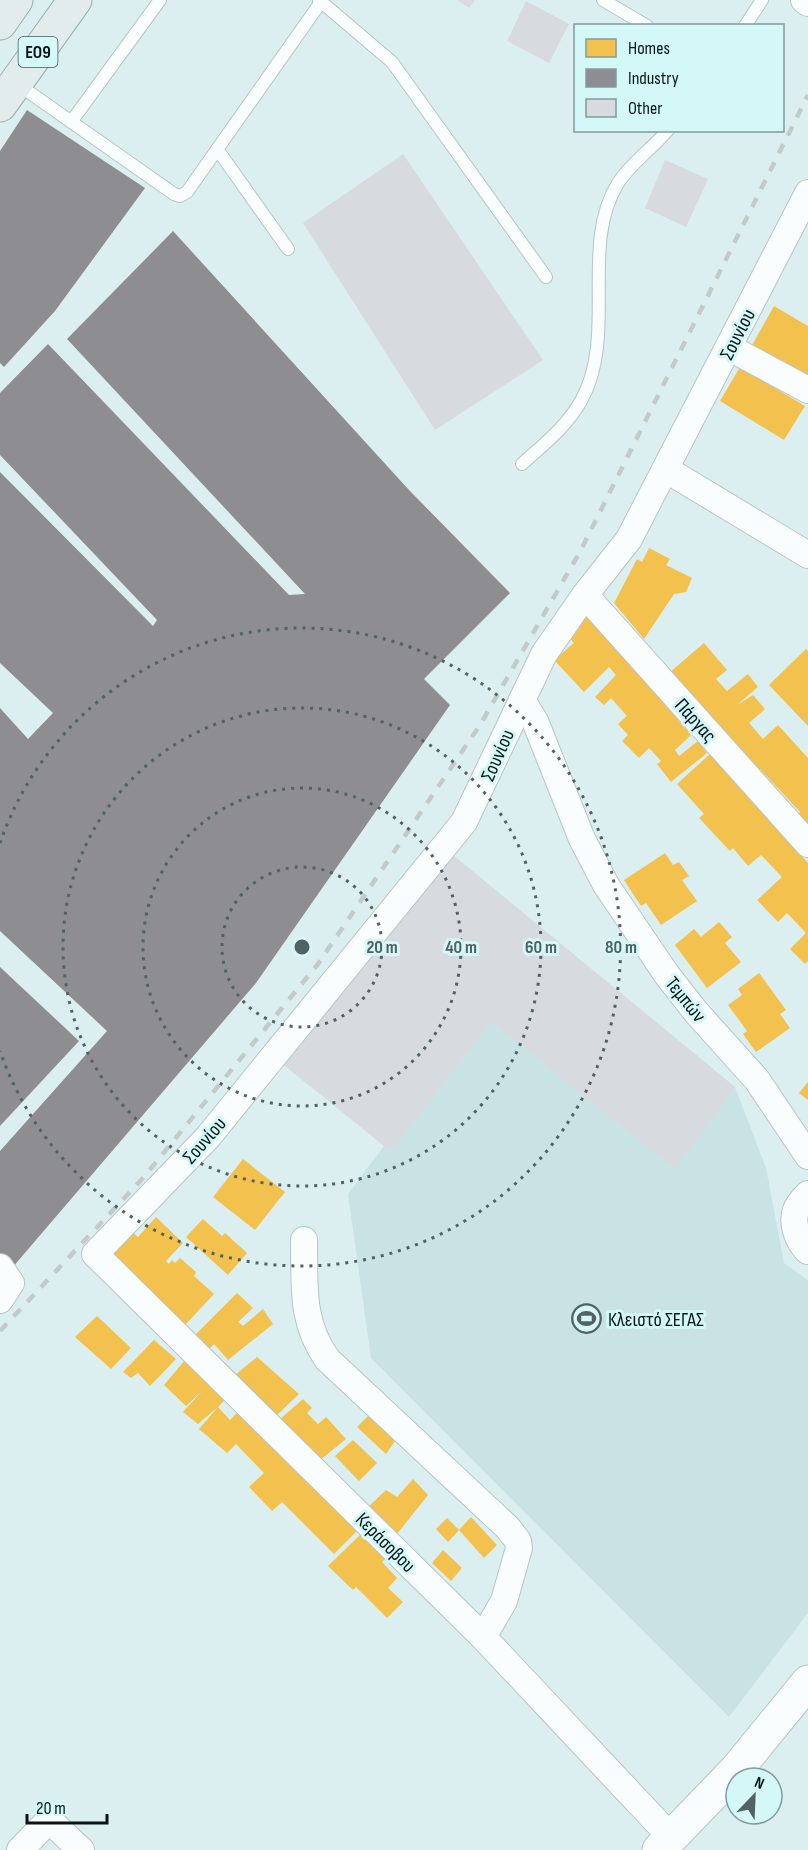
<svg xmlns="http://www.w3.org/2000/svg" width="808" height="1850" font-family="'Sofia Sans Condensed',sans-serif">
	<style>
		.park { fill: #c9e3e4 }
		.homes { fill: #f2c14e }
		.industry { fill: #8d8d92 }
		.building { fill: #d7dadf }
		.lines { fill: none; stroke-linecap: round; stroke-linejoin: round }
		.lane-casing { stroke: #b6c5c6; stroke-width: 14 }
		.street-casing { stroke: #b6c5c6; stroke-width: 28 }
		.secondary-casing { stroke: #b6c5c6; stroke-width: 35 }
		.primary-casing { stroke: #98adae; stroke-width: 35 }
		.lane { stroke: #fafdfd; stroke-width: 12 }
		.street { stroke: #fafdfd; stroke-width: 26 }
		.secondary { stroke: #fafdfd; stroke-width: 33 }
		.primary { stroke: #e3eced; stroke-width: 33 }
		.rail { stroke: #c4c9c9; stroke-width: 4.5; stroke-dasharray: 10 10; stroke-linecap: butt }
		.ring { fill: none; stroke: #526162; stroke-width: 3; stroke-dasharray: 3 6 }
		.labels { text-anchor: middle; stroke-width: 6; stroke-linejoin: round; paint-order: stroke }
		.shield { fill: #d4f7f8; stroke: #455859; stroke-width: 1.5 }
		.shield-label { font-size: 18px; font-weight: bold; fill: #081415 }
		.street-label { font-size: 20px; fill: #081415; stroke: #d4f7f8 }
		.poi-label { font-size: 20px; fill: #081415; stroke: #d4f7f8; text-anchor: start }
		.centre { fill: #526162; stroke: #d4f7f8; stroke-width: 3 }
		.ring-label { font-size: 18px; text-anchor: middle; font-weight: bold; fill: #526162; stroke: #d4f7f8; stroke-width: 6; stroke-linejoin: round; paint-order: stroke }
	</style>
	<rect width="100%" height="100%" fill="#dceff0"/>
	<polygon class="park" points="454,856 735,1087 766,1168 784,1263 808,1280 808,1613 729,1717 371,1358 348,1194 384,1146 284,1065"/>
	<g class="homes">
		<polygon points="774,306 808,326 808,377 751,347"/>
		<polygon points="740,367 805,406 784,440 720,401"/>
		<polygon points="649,548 670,559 666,565 692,578 686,592 674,594 644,639 614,603 637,559 642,562"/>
		<polygon points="584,609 691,735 675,750 679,756 698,741 707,753 671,782 657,764 661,761 649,748 639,758 622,741 628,735 618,724 627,716 611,698 604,705 595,697 616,675 609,667 584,692 554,660 574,643 568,636"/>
		<polygon points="704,643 727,670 716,679 727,691 748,674 758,687 737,705 753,695 765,709 749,723 763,739 778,725 808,758 808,832 795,819 800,812 760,769 756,772 669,673"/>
		<polygon points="806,649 808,651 808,726 769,685"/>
		<polygon points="710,754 808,863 808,961 805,964 790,949 806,933 787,913 778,922 757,900 782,877 761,855 748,866 733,848 730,851 699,818 704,814 677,784"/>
		<polygon points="665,853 673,865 679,862 689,876 682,880 697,901 661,925 646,903 641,906 624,880"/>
		<polygon points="719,922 732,937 725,943 741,962 707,988 675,945 694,929 701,937"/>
		<polygon points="759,973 786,1010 780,1014 790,1028 756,1052 743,1034 747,1031 728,1005 742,995 738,989"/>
		<polygon points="808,1082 808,1100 799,1093"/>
		<polygon points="243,1159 285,1192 255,1230 213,1197"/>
		<polygon points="156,1217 183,1243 166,1261 169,1264 172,1260 175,1263 180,1258 196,1272 194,1276 214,1294 184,1326 111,1256 133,1233 138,1237"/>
		<polygon points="203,1219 222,1236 225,1233 247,1253 228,1275 186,1237"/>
		<polygon points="237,1293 253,1308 238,1322 243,1326 263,1309 273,1324 228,1360 214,1344 209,1349 194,1336"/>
		<polygon points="97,1316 131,1348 111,1369 75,1337"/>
		<polygon points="154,1340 176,1359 150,1386 138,1373 131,1378 123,1372"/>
		<polygon points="257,1357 299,1394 276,1416 234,1376"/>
		<polygon points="186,1359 226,1399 218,1407 230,1420 238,1412 357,1531 334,1554 282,1502 272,1511 249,1487 264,1473 236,1444 227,1453 199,1429 218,1407 198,1424 183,1412 202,1391 186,1406 164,1385"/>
		<polygon points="303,1399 312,1408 307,1413 318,1424 326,1417 346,1439 319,1461 279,1420"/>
		<polygon points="369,1415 395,1441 386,1454 357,1427"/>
		<polygon points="353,1440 377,1463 359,1481 335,1456"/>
		<polygon points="413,1479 428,1495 393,1539 365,1510 386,1490 397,1497"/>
		<polygon points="471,1517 497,1545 484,1558 459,1530"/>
		<polygon points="447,1518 459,1530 448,1542 436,1529"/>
		<polygon points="362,1533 386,1558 382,1562 397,1578 388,1588 403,1602 387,1618 356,1587 353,1590 328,1566"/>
		<polygon points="443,1550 462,1568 451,1581 432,1563"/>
	</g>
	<g class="industry">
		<polygon points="27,110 145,188 55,311 4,367 0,363 0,151"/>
		<polygon points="173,231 409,490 510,593 424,679 450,705 256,983 12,1268 0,1257 0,1151 107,1031 0,931 0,708 28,739 53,713 0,663 0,472 153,626 157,620 0,455 0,393 48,344 289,595 305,594 67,339"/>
		<polygon points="0,967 79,1041 0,1126"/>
	</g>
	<g class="building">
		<polygon points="457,0 475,0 469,8"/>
		<polygon points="526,1 569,24 549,63 507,41"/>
		<polygon points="403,154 543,360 435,430 303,223"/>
		<polygon points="665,160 708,179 686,227 645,208"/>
		<polygon points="454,856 735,1087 675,1169 491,1021 391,1151 284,1065"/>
	</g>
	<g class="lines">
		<defs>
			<g id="lane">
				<polyline points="319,0 392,62 546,277"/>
				<polyline points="603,0 647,26"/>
				<polyline points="745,26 762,0"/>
				<polyline points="16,83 174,194 180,196 187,192 321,2"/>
				<polyline points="71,122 160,0"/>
				<polyline points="217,149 288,249"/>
				<path d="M522,464C543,445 567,426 581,401C618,335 579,246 618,183C631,163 652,149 668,130"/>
			</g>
			<g id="street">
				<polyline points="804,0 808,3"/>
				<polyline points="730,348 808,390"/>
				<polyline points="667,470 808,555"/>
				<polyline points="585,595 808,844"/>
				<polyline points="522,700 535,721 582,839 606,885 667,975 696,1012 757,1080 808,1156"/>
				<path d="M808,1194C804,1198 798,1204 796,1210C791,1223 798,1242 808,1251"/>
				<path d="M304,1240C305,1285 300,1320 327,1359L508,1528L518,1541L519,1548L504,1601L483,1637"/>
				<polyline points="0,1267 11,1283 0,1300"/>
				<polyline points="671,1837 483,1637 95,1254 208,1137 464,822 544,654 585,595 629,539 808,193"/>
				<polyline points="20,1850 49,1820 81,1850"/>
			</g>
			<polyline id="secondary" points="659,1850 737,1769 808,1682"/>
			<g id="primary">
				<polyline points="0,23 16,0"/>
				<polyline points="0,105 75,0"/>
			</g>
		</defs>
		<use href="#lane" class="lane-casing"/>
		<use href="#street" class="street-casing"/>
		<use href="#secondary" class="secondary-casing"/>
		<use href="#primary" class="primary-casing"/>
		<use href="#lane" class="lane"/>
		<use href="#street" class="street"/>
		<use href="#secondary" class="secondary"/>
		<use href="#primary" class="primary"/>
		<polyline class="rail" points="0,1331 143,1178 318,964 480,725 581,550 808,95"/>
	</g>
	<g class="ring">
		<circle cx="302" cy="947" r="80"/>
		<circle cx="302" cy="947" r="159"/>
		<circle cx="302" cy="947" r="239"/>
		<path d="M0 843A319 319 0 1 1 0 1051"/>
	</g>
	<defs>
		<symbol id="stadium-ring" viewBox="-11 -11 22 22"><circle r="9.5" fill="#d4f7f8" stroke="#526162" stroke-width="1.5"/><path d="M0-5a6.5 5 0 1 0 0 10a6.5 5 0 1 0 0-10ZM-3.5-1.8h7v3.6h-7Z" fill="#526162"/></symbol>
	</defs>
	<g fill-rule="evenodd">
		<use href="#stadium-ring" x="570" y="1302" width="33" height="33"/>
	</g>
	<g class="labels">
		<rect class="shield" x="18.5" y="37" width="39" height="30" rx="4.5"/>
		<g class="shield-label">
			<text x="38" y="58">ΕΟ9</text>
		</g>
		<g class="street-label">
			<text transform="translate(737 334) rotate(-63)" y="7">Σουνίου</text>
			<text transform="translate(696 720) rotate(48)" y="7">Πάργας</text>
			<text transform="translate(497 755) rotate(-66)" y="7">Σουνίου</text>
			<text transform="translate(686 999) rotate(51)" y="7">Τεμπών</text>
			<text transform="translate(204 1140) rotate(-49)" y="7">Σουνίου</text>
			<text transform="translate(386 1542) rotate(45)" y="7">Κεράσοβου</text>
		</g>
		<g class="poi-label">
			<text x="608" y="1326">Κλειστό ΣΕΓΑΣ</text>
		</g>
	</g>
	<circle cx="302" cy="947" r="9" class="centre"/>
	<g class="ring-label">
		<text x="382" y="953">20 m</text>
		<text x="461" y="953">40 m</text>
		<text x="541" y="953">60 m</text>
		<text x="621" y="953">80 m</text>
	</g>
	<rect x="574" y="24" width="210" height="108" fill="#d4f7f8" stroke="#829c9d" stroke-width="1.5"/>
	<rect x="586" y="39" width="30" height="18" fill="#f2c14e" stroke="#829c9d" stroke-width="1.5"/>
	<text x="628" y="54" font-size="18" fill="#081415">Homes</text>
	<rect x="586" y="69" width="30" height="18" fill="#8d8d92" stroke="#829c9d" stroke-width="1.5"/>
	<text x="628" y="84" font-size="18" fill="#081415">Industry</text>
	<rect x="586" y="99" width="30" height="18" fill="#d7dadf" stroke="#829c9d" stroke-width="1.5"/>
	<text x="628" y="114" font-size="18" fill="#081415">Other</text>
	<g transform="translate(754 1796) rotate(23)"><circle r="28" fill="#d4f7f8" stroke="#829c9d" stroke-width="1.5"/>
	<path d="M0-4.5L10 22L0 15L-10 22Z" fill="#526162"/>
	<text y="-9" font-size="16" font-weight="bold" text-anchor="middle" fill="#081415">N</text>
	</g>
	<path d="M27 1814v9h80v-9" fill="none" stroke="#081415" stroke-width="3"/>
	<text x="36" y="1814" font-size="18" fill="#081415" stroke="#d4f7f8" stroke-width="4.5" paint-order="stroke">20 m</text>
</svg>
